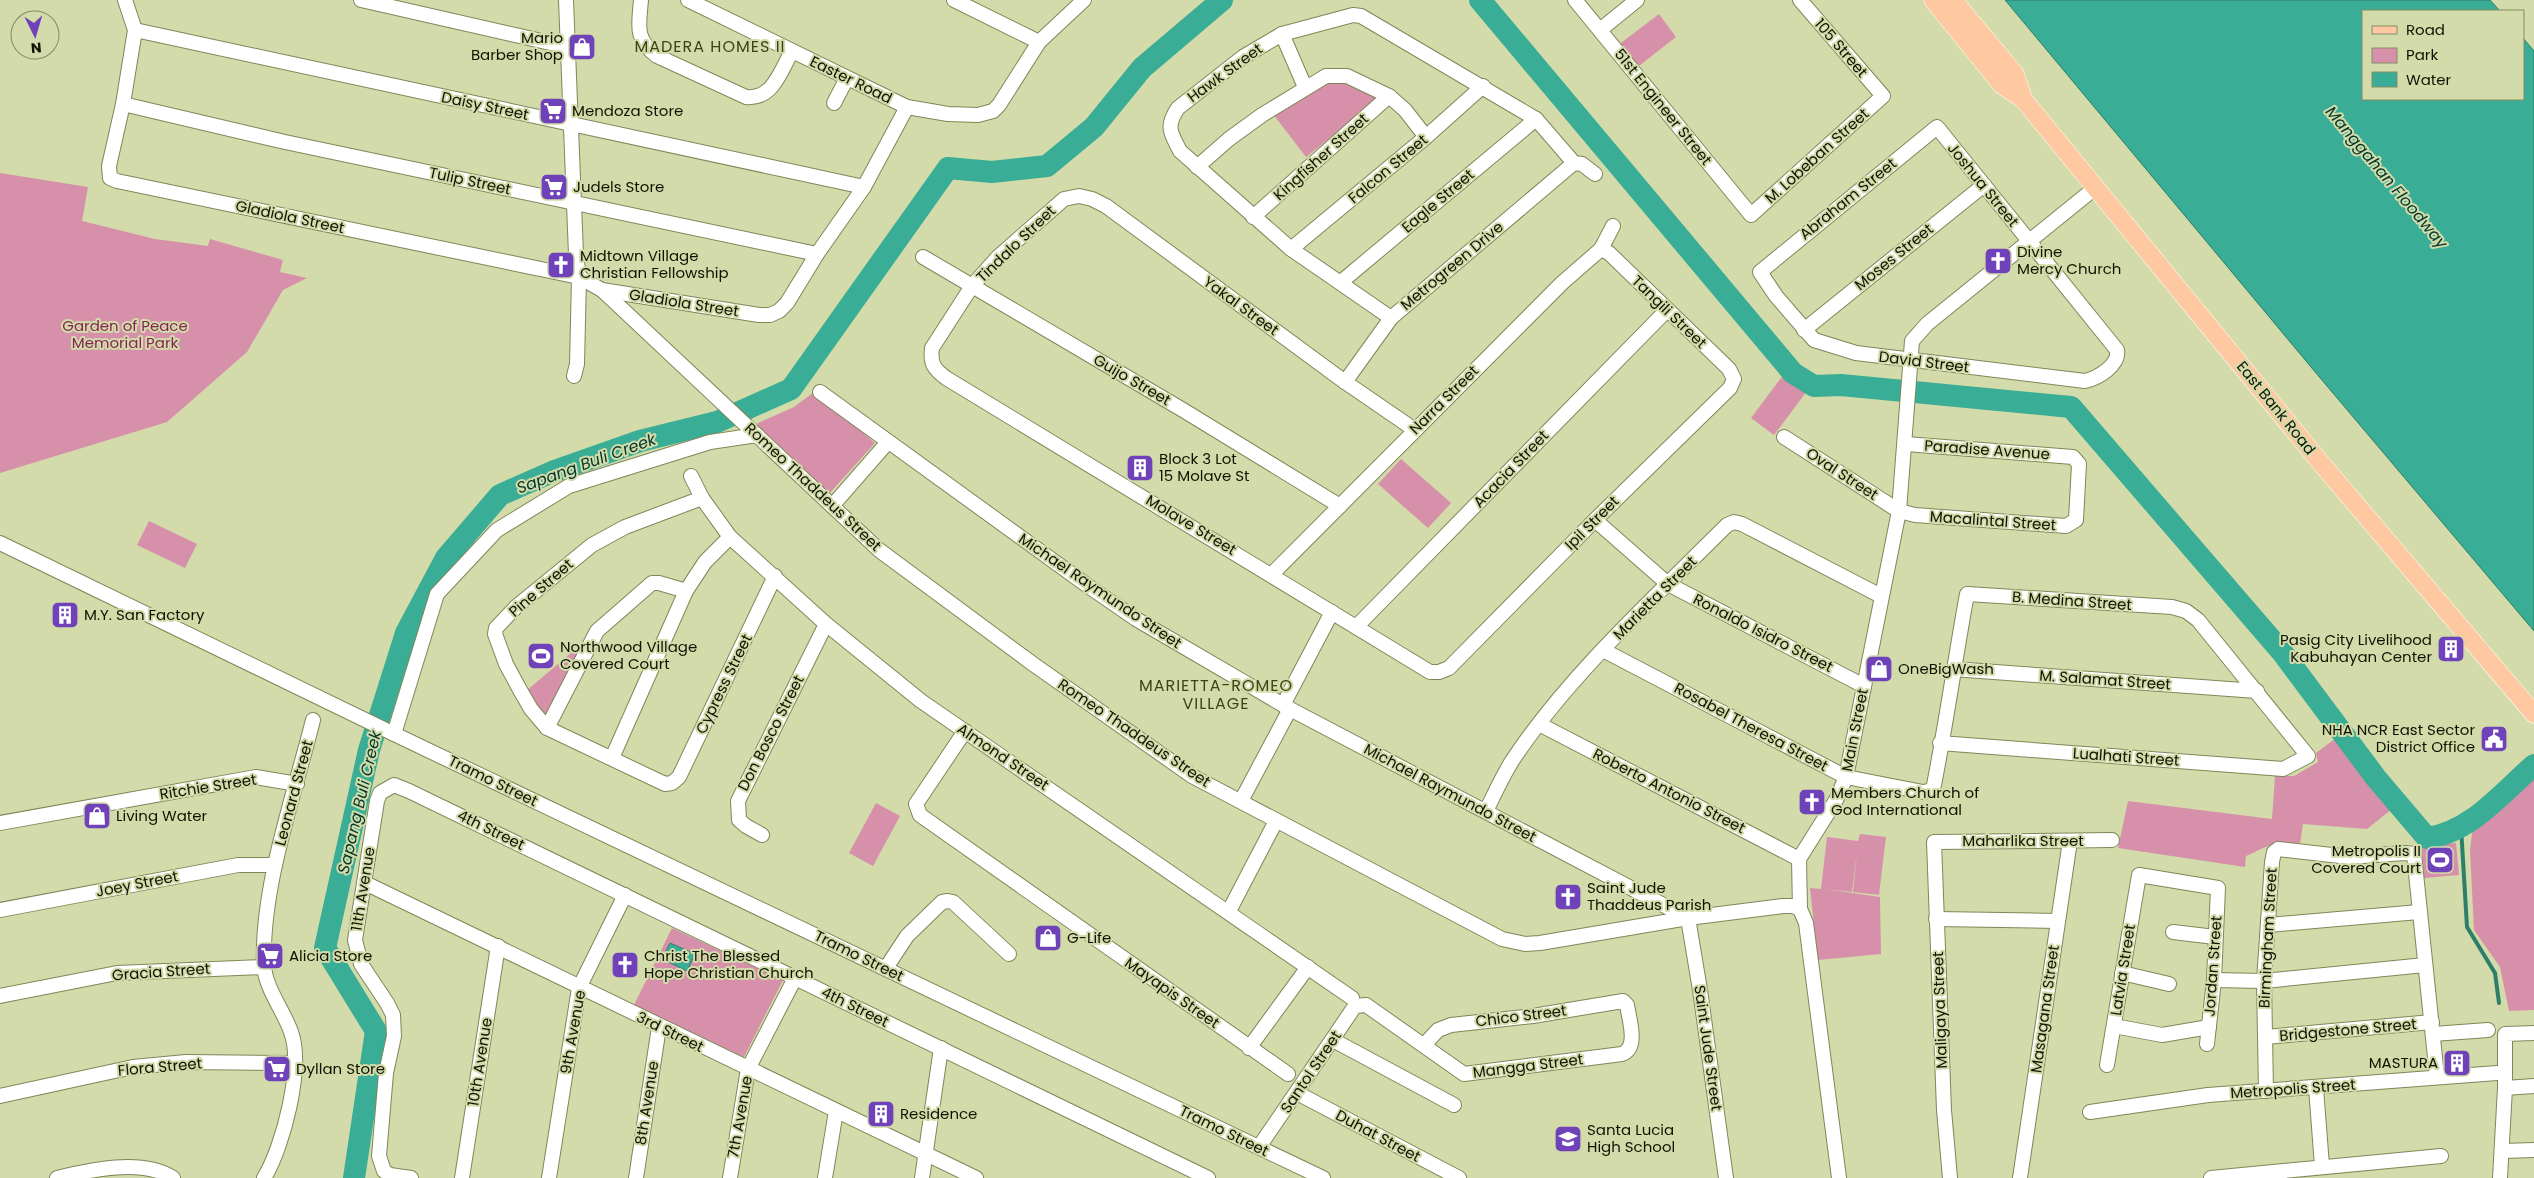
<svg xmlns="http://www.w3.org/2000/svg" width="2534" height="1178" font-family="Poppins,sans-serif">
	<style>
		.green { fill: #d790aa }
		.water { fill: #39ad95; stroke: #2d7f69 }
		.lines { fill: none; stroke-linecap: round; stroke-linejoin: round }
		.stream { stroke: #2d7f69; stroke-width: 4 }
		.river { stroke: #39ad95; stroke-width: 22 }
		.minor-casing { stroke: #7f8758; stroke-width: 16 }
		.major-casing { stroke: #fff; stroke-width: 19 }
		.minor { stroke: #fff; stroke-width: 14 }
		.major { stroke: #fec9a1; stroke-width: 18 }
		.labels { text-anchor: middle; stroke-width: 4; stroke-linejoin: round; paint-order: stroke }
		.poi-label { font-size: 15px; fill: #101303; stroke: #d2dba9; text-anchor: start }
		.street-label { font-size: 15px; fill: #101303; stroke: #d2dba9 }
		.park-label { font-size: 15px; fill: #852351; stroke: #d2dba9 }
		.neighbourhood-label { font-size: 16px; letter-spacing: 1px; fill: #3d4316; stroke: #d2dba9 }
		.water-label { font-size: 16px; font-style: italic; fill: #00362c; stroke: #d2dba9 }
	</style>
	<rect width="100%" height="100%" fill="#d2dba9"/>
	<g class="green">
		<polygon points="1659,14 1676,37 1635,69 1617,46"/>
		<polygon points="1327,80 1347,81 1382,97 1306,157 1273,114"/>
		<polygon points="0,173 88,187 82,221 155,239 208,246 210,239 283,260 280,272 307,278 283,290 247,352 167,422 0,473"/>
		<polygon points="1784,374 1807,391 1774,435 1751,418"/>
		<polygon points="814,392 875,443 829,494 756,424 794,407"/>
		<polygon points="1401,459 1451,503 1428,528 1378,484"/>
		<polygon points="149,521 197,544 185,568 137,545"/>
		<polygon points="590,637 545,721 526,691"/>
		<path d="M2336,738L2392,809L2367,829L2303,824L2300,844C2274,840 2269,846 2246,856L2245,867L2118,848L2128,801L2272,819L2275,776H2294L2318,762L2316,753Z"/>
		<polygon points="2534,775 2534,1010 2509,1011 2500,967 2474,930 2470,850 2473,825"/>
		<polygon points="876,803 900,816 873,866 849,853"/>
		<polygon points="1860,834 1886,837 1879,895 1853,892 1857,852 1852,892 1825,889 1880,897 1881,954 1818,960 1810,888 1821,889 1827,837 1858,841"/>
		<polygon points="2456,843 2459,875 2424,878 2421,845"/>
		<polygon points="672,928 783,980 743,1059 634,1005"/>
	</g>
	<g class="water">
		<polygon points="2005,0 2490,0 2500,11 2363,11 2363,99 2523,99 2523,38 2534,51 2534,631 2316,373"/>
		<polygon points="670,943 695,954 687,971 662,959"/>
	</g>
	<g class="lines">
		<polyline class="stream" points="2461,827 2467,927 2495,973 2499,1003"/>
		<g class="river">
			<path d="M1480,0L1793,373L1814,386L1841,385L2071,407L2282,652L2376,778L2427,838C2470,833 2503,792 2534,765"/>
			<polyline points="354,1178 376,1031 325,948 369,750 406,633 446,558 500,495 552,472 640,441 717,422 791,389 948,168 992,172 1047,166 1094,127 1142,68 1222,0"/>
		</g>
		<defs>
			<g id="minor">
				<polyline points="125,0 135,30 123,104 109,166 110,178 117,181 579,277 602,290 759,315 770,315 779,311 787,303 817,254 864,187 907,107"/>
				<polyline points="361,0 568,47"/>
				<polyline points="566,0 576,255 579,277 577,364 574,376"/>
				<path d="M641,0C639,25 634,39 657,56L746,97C773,100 781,70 792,51"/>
				<polyline points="688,0 907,107 948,114 978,115 993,111 999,105 1039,42 1084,0"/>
				<polyline points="954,0 1039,42"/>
				<polyline points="1575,0 1751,215 1883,96 1800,0"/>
				<polyline points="135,30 864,187"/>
				<polyline points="1600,30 1637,0"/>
				<polyline points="1282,34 1305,87"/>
				<polyline points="834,103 847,78"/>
				<polyline points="123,104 285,142 817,254"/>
				<path d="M1937,127L2117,350C2120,365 2098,378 2085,381L1856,353L1814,340L1776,296L1760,272Z"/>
				<polyline points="1197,167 1229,139 1262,115 1326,76 1347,76 1389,96 1405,110 1426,137"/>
				<polyline points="1253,217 1389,96"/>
				<polyline points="1291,249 1426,137 1483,86"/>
				<polyline points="923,257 1183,410 1340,506"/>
				<polyline points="1341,282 1536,119"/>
				<polyline points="602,290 879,550 1033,664 1192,776 1502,939 1525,944 1540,943 1688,918 1783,906 1793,906 1800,909"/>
				<path d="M1391,318L1291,249L1180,151C1171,133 1165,127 1178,108L1243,57L1282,34L1353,15L1361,16L1536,119L1574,163L1582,164L1595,174"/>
				<polyline points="1804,330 1984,185"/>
				<polyline points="1345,382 1391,318 1574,163"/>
				<polyline points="820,392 1088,586 1136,619 1290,709 1688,918 1700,990 1726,1178"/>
				<path d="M1415,430L1345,382L1106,206L1092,199L1079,196L1064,199L998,257L972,286L932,348C930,364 934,369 946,378L1430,672H1439L1449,668L1595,520L1730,388L1734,379L1729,369L1609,253L1601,249"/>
				<polyline points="1784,437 1899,511 1915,515 2066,526 2076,520 2079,464 2073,457 1906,444"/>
				<polyline points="691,476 702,498 730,537 826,624 921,701 1352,998"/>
				<polyline points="702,498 625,527 592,545 516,607 496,628 495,634 506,664 520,690 531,709 547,728 665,784 672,783 679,777 775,576"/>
				<polyline points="832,506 888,442"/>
				<polyline points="1595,520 1668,584 1864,686"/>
				<polyline points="0,543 390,732 1323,1178"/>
				<polyline points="1272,574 1562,283 1601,249 1613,226"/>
				<polyline points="1356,627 1666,311"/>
				<path d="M1603,650L1846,777L1923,792L1933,790C1946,725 1955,659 1967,594L2172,607L2186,611L2198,620L2308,756L2283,769L1940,743"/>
				<polyline points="1953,669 2257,691"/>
				<polyline points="1283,705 1332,612"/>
				<polyline points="1539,724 1799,859"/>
				<polyline points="547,728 597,631 652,583 659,583 686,591"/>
				<polyline points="965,731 916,804 920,815 1288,1074"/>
				<polyline points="394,734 437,594 497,530 569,486 710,442 757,435"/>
				<polyline points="612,758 686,591 705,562 730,537"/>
				<polyline points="1241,801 1290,709"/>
				<path d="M1486,811C1494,795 1502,777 1512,761C1568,676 1655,597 1727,525L1734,522L1742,524L1881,596"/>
				<polyline points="0,823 256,777 297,784"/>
				<polyline points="762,835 746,826 739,820 738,801 826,624"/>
				<polyline points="365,883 976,1178"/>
				<polyline points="0,910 238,865 275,865"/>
				<polyline points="1229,911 1276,821"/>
				<polyline points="1936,919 2057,921"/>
				<polyline points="2268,925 2419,912"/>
				<polyline points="2173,932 2215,937"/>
				<polyline points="886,968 907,936 942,902 948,901 953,902 1009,954"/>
				<polyline points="2122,973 2169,984"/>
				<polyline points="2214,980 2264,981 2425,965"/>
				<polyline points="0,996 117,973 264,967"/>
				<polyline points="2114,1026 2162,1035 2209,1027"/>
				<polyline points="2433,1034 2488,1030"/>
				<polyline points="2265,1037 2432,1022"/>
				<polyline points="1333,1040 1454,1105"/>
				<polyline points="1249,1048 1308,967"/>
				<polyline points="2107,1065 2139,875 2218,888 2214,980 2207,1044"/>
				<polyline points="2316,1088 2322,1166"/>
				<polyline points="2505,1088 2534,1086"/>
				<polyline points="2266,1091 2264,981 2272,862 2274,852 2278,849 2349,857 2405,853 2414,854 2437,1077"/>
				<polyline points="1297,1093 1459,1178"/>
				<polyline points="0,1096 133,1067 186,1062 293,1063"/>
				<polyline points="2090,1112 2208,1095 2497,1073"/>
				<path d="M1259,1147L1355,1006L1366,1005L1464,1074L1622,1054C1639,1048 1629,1019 1627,1005L1623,1001L1533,1016L1451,1025L1438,1030L1424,1045"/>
				<polyline points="2502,1151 2534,1150"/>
				<path d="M57,1178C90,1170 142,1158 173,1178"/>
				<path d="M264,1178C283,1147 304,1067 291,1032C284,1011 265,988 264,965C261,888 294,796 313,720"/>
				<polyline points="411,1178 390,1175 384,1171 379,1156 386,1073 394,1036 393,1015 387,1003 361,964 355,940 377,801 380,793 394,785 409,791 1208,1178"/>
				<polyline points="462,1178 498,946"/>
				<polyline points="549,1178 579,988 625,895"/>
				<polyline points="636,1178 659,1027"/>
				<polyline points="730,1178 748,1069 795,978"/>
				<polyline points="825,1178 836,1111"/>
				<polyline points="922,1178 941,1048"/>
				<polyline points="1839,1178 1806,923 1800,909 1799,859 1836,800 1846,777 1899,511 1912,341 1927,324 2095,188"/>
				<polyline points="1950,1178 1944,1110 1934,842 2112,840"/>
				<polyline points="2020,1178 2070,841"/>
				<polyline points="2211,1178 2441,1156"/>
				<polyline points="2500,1178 2505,1088 2505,1034 2534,1033"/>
			</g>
			<g id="major">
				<polyline points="1933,0 2002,85 2023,99 2320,462 2534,714"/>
				<polyline points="1953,0 2015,74 2023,99"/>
			</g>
		</defs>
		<use href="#minor" class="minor-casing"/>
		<use href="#major" class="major-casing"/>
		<use href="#minor" class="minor"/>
		<use href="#major" class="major"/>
	</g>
	<defs>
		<symbol id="shop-square" viewBox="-11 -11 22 22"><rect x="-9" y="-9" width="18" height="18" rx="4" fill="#6f42ba" stroke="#d2dba9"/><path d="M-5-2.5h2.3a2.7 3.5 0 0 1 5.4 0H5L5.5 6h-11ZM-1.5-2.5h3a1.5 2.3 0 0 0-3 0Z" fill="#fff"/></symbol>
		<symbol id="supermarket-square" viewBox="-11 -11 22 22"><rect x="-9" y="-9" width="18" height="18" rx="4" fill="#6f42ba" stroke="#d2dba9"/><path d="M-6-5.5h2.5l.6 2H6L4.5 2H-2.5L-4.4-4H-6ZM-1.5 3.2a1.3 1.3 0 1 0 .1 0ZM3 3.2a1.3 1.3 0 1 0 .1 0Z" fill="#fff"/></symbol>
		<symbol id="church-square" viewBox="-11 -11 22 22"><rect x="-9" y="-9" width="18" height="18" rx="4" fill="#6f42ba" stroke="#d2dba9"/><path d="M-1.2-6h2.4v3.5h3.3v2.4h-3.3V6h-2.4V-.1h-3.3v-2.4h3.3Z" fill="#fff"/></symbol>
		<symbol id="building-square" viewBox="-11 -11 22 22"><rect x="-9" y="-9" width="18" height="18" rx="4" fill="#6f42ba" stroke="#d2dba9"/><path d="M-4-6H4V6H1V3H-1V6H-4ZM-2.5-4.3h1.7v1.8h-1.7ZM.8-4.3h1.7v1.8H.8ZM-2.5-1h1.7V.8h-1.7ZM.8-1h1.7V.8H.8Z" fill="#fff"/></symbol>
		<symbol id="stadium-square" viewBox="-11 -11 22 22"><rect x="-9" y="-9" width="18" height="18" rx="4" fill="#6f42ba" stroke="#d2dba9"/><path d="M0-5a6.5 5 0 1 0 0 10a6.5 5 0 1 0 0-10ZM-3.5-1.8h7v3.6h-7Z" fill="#fff"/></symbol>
		<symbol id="civic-square" viewBox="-11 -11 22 22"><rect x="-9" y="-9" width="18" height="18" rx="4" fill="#6f42ba" stroke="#d2dba9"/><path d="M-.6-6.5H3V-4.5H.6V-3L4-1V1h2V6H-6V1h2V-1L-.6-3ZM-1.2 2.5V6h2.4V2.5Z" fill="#fff"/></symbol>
		<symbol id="school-square" viewBox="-11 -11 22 22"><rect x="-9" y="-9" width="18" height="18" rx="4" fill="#6f42ba" stroke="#d2dba9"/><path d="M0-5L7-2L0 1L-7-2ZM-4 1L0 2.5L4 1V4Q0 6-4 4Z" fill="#fff"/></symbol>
	</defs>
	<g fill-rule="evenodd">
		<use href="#shop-square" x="566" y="31" width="32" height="32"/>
		<use href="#supermarket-square" x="537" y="95" width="32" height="32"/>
		<use href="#supermarket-square" x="538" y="171" width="32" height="32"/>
		<use href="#church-square" x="1982" y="245" width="32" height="32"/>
		<use href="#church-square" x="545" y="249" width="32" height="32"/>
		<use href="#building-square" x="1124" y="452" width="32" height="32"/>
		<use href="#building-square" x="49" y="599" width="32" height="32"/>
		<use href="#building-square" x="2435" y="633" width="32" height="32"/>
		<use href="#stadium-square" x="525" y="640" width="32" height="32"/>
		<use href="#shop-square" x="1863" y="653" width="32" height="32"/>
		<use href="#civic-square" x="2478" y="723" width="32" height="32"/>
		<use href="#church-square" x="1796" y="786" width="32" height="32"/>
		<use href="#shop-square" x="81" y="800" width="32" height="32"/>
		<use href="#stadium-square" x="2424" y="844" width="32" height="32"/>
		<use href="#church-square" x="1552" y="881" width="32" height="32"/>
		<use href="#shop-square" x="1032" y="922" width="32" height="32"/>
		<use href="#supermarket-square" x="254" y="940" width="32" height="32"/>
		<use href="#church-square" x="609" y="949" width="32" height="32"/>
		<use href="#building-square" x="2441" y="1047" width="32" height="32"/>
		<use href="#supermarket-square" x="261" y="1053" width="32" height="32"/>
		<use href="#building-square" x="865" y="1098" width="32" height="32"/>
		<use href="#school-square" x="1552" y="1123" width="32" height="32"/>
	</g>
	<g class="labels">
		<g class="poi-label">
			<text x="563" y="43" text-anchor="end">Mario<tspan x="563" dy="17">Barber Shop</tspan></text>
			<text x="572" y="116">Mendoza Store</text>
			<text x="573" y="192">Judels Store</text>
			<text x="2017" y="257">Divine<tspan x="2017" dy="17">Mercy Church</tspan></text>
			<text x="580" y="261">Midtown Village<tspan x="580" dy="17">Christian Fellowship</tspan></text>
			<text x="1159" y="464">Block 3 Lot<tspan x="1159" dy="17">15 Molave St</tspan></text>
			<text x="84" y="620">M.Y. San Factory</text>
			<text x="2432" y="645" text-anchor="end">Pasig City Livelihood<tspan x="2432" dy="17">Kabuhayan Center</tspan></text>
			<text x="560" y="652">Northwood Village<tspan x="560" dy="17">Covered Court</tspan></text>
			<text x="1898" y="674">OneBigWash</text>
			<text x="2475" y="735" text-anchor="end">NHA NCR East Sector<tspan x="2475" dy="17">District Office</tspan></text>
			<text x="1831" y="798">Members Church of<tspan x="1831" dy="17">God International</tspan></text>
			<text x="116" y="821">Living Water</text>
			<text x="2421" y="856" text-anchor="end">Metropolis II<tspan x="2421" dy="17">Covered Court</tspan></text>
			<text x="1587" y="893">Saint Jude<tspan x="1587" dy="17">Thaddeus Parish</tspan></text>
			<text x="1067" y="943">G-Life</text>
			<text x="289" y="961">Alicia Store</text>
			<text x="644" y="961">Christ The Blessed<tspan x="644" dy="17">Hope Christian Church</tspan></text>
			<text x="2438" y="1068" text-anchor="end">MASTURA</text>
			<text x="296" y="1074">Dyllan Store</text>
			<text x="900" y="1119">Residence</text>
			<text x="1587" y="1135">Santa Lucia<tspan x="1587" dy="17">High School</tspan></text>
		</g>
		<g class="street-label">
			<text transform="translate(1841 48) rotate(49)" y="5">105 Street</text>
			<text transform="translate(1225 73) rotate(-36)" y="5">Hawk Street</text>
			<text transform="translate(851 80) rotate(26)" y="5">Easter Road</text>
			<text transform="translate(485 106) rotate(12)" y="5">Daisy Street</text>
			<text transform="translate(1663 107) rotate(51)" y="5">51st Engineer Street</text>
			<text transform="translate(1817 156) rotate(-42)" y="5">M. Lobeban Street</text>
			<text transform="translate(1321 157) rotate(-42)" y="5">Kingfisher Street</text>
			<text transform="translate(1388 169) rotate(-40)" y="5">Falcon Street</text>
			<text transform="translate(470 181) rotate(12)" y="5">Tulip Street</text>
			<text transform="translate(1983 185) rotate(51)" y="5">Joshua Street</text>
			<text transform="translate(1848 199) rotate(-39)" y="5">Abraham Street</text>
			<text transform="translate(1438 201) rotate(-40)" y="5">Eagle Street</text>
			<text transform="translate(290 217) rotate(12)" y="5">Gladiola Street</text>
			<text transform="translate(1016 244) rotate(-44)" y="5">Tindalo Street</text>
			<text transform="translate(1894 257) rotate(-39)" y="5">Moses Street</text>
			<text transform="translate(1452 266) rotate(-40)" y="5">Metrogreen Drive</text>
			<text transform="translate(684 303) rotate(9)" y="5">Gladiola Street</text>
			<text transform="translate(1241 306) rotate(36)" y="5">Yakal Street</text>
			<text transform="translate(1669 312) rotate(44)" y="5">Tangili Street</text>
			<text transform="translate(1924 362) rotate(7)" y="5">David Street</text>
			<text transform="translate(1132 380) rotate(30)" y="5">Guijo Street</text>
			<text transform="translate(1444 400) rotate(-45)" y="5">Narra Street</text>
			<text transform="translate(2276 408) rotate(51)" y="5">East Bank Road</text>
			<text transform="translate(1987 450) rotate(4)" y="5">Paradise Avenue</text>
			<text transform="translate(1511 469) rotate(-46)" y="5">Acacia Street</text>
			<text transform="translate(1842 474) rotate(33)" y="5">Oval Street</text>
			<text transform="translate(813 487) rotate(43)" y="5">Romeo Thaddeus Street</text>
			<text transform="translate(1993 521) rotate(4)" y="5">Macalintal Street</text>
			<text transform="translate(1592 523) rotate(-45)" y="5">Ipil Street</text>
			<text transform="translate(1191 525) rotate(31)" y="5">Molave Street</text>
			<text transform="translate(541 588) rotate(-41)" y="5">Pine Street</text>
			<text transform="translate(1100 591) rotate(34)" y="5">Michael Raymundo Street</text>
			<text transform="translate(1655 598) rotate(-45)" y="5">Marietta Street</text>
			<text transform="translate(2072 601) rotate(4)" y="5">B. Medina Street</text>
			<text transform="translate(1763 633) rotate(27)" y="5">Ronaldo Isidro Street</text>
			<text transform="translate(2105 680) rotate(4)" y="5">M. Salamat Street</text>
			<text transform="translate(724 684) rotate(-64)" y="5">Cypress Street</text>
			<text transform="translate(1751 727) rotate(28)" y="5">Rosabel Theresa Street</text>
			<text transform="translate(1855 730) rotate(-79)" y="5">Main Street</text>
			<text transform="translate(771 733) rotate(-63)" y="5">Don Bosco Street</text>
			<text transform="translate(1134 733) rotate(34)" y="5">Romeo Thaddeus Street</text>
			<text transform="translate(1003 757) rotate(34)" y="5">Almond Street</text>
			<text transform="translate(2126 757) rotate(4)" y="5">Lualhati Street</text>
			<text transform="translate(493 781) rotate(26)" y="5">Tramo Street</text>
			<text transform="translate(208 787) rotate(-9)" y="5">Ritchie Street</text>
			<text transform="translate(1669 791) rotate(27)" y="5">Roberto Antonio Street</text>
			<text transform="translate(294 793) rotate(-75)" y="5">Leonard Street</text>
			<text transform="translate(1450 793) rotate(28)" y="5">Michael Raymundo Street</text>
			<text transform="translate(491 830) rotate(26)" y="5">4th Street</text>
			<text x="2023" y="846">Maharlika Street</text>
			<text transform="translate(137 884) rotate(-11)" y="5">Joey Street</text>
			<text transform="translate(363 889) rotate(-81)" y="5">11th Avenue</text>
			<text transform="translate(2268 938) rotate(-87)" y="5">Birmingham Street</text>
			<text transform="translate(859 956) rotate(26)" y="5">Tramo Street</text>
			<text transform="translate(2213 966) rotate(-86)" y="5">Jordan Street</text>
			<text transform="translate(2123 970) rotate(-81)" y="5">Latvia Street</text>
			<text transform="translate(161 972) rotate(-4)" y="5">Gracia Street</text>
			<text transform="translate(1172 993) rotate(35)" y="5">Mayapis Street</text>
			<text transform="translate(855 1007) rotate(26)" y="5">4th Street</text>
			<text transform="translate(2045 1009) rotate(-82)" y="5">Masagana Street</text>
			<text transform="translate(1940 1010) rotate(-92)" y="5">Maligaya Street</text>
			<text transform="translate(1521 1016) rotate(-7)" y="5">Chico Street</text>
			<text transform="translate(2348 1030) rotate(-5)" y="5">Bridgestone Street</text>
			<text transform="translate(573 1032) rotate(-80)" y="5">9th Avenue</text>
			<text transform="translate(670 1032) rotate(26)" y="5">3rd Street</text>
			<text transform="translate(1708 1048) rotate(82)" y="5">Saint Jude Street</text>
			<text transform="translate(480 1062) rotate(-81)" y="5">10th Avenue</text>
			<text transform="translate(1528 1066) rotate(-7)" y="5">Mangga Street</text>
			<text transform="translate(160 1067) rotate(-5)" y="5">Flora Street</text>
			<text transform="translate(1311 1072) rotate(-56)" y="5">Santol Street</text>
			<text transform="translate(2293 1089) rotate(-4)" y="5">Metropolis Street</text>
			<text transform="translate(647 1103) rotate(-81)" y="5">8th Avenue</text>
			<text transform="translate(740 1117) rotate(-80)" y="5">7th Avenue</text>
			<text transform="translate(1224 1131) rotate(26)" y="5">Tramo Street</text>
			<text transform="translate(1378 1136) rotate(28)" y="5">Duhat Street</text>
		</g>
		<g class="park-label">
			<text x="125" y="331">Garden of Peace<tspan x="125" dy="17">Memorial Park</tspan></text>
		</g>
		<g class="neighbourhood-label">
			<text x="710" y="52">MADERA HOMES II</text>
			<text x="1216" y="691">MARIETTA-ROMEO<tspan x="1216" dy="18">VILLAGE</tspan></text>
		</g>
		<g class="water-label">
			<text transform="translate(2387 177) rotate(50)" y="6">Manggahan Floodway</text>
			<text transform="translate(586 463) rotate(-20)" y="6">Sapang Buli Creek</text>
			<text transform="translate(359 802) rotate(-77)" y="6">Sapang Buli Creek</text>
		</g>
	</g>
	<rect x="2362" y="10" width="162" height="90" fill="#d2dba9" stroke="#848b67"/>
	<rect x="2372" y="26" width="25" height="8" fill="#fec9a1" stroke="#848b67"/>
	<text x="2406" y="35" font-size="15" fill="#101303">Road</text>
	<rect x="2372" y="48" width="25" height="15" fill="#d790aa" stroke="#848b67"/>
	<text x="2406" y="60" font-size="15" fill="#101303">Park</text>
	<rect x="2372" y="72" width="25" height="15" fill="#39ad95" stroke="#848b67"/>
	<text x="2406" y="85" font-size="15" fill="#101303">Water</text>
	<g transform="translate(35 35) rotate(175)"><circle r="24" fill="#d2dba9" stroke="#848b67"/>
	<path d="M0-4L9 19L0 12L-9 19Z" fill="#6f42ba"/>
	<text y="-8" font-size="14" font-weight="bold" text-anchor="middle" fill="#101303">N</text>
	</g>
</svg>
